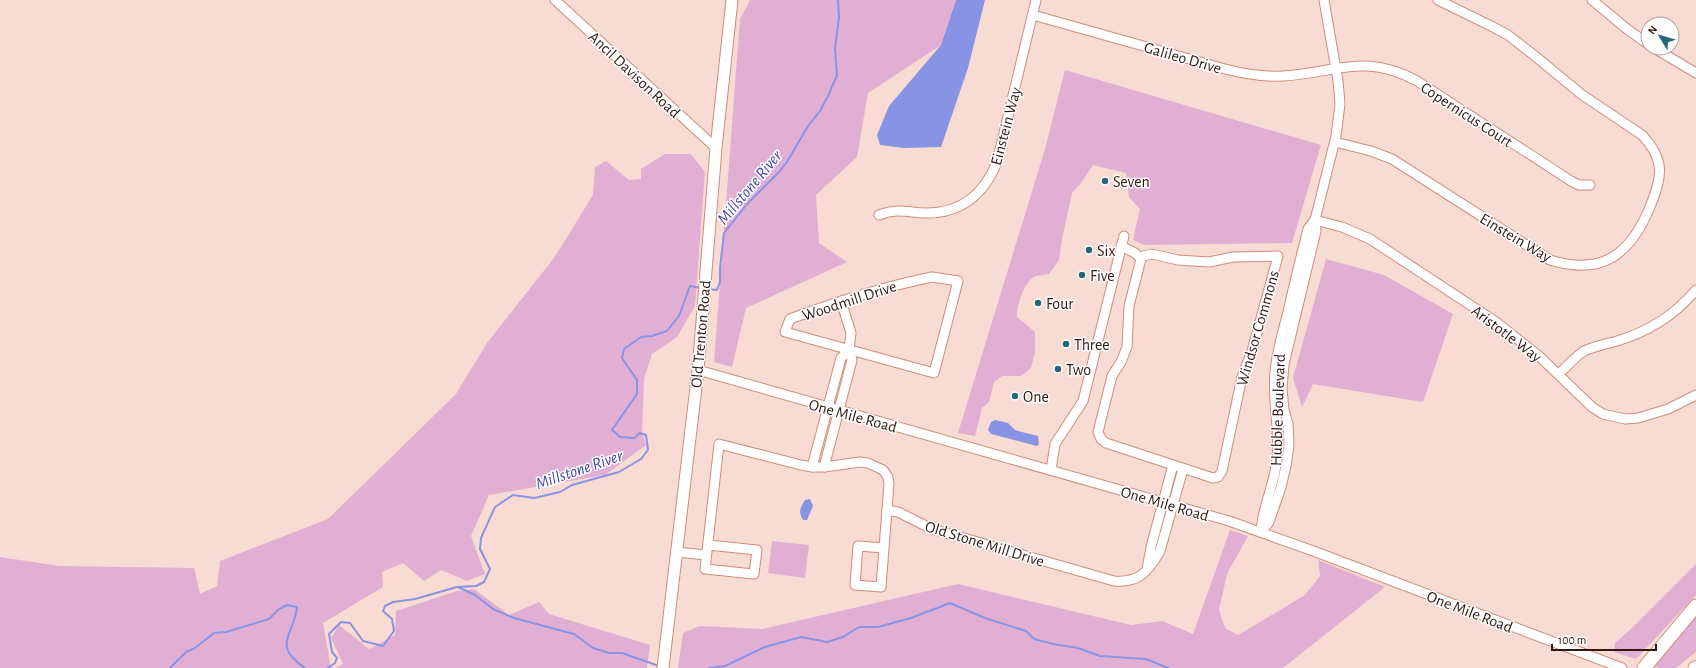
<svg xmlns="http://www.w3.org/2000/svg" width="1696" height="668" font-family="'Alegreya Sans',sans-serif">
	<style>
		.green { fill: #e1afd3 }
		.water { fill: #8894e3 }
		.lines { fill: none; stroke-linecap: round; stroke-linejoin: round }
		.stream { stroke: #8894e3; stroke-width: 2 }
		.minor-casing { stroke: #cf8d7a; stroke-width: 11 }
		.major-casing { stroke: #cf8d7a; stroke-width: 13 }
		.highway-casing { stroke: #cf8d7a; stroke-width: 15 }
		.minor { stroke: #fff; stroke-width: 9 }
		.major { stroke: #fff; stroke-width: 11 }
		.highway { stroke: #fff; stroke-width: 13 }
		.poi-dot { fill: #236879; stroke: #fff; stroke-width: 1.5 }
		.labels { text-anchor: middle; stroke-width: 3; stroke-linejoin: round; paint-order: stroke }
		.street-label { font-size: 16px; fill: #30170f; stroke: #fff }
		.poi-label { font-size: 16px; fill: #30170f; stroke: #fff; text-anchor: start }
		.water-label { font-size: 17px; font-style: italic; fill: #4247a3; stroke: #fff }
	</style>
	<rect width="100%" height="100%" fill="#f8dbd3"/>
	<g class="green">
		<polygon points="750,0 956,0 941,45 868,93 857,157 816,195 819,243 847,262 746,308 732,367 714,362 740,19"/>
		<path d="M1065,70L1321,145L1292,243L1143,245L1133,240L1140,209L1129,197L1126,173L1093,165L1081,183L1072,193L1062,239L1059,260L1049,274C1045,275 1038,275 1034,277C1024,282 1016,308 1017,317L1035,332V352L1031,368L1021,376H1002L994,382L989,402L982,408L975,436L958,433L1045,149Z"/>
		<polygon points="665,154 691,154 705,172 695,306 677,337 652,354 644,379 642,433 646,445 605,475 489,495 471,536 485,574 467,581 441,570 424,581 403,563 382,572 383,587 323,623 331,668 0,668 0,557 59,566 194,568 200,594 217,586 220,561 328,519 456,394 487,343 554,258 593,195 595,167 606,161 629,180 641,179 641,169"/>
		<polygon points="1326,259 1384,275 1453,314 1423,402 1313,384 1302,407 1293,378"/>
		<polygon points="1230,530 1248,536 1227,574 1219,610 1225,628 1238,635 1305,595 1320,576 1318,560 1385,587 1283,668 678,668 683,633 700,626 762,629 958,584 1131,625 1162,621 1193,634"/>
		<polygon points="772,541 809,545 805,578 768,573"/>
		<polygon points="1696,564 1696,595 1636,659 1614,652 1615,643 1632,628"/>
		<polygon points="474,589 509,615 539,602 549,614 650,645 647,668 336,668 343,664 331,638 339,625 369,649 395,635 396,611 457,591"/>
		<polygon points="1696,616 1696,652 1676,668 1659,668 1654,666"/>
	</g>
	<g class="water">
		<polygon points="956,0 985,0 968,68 941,147 904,148 880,145 877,135 889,106 941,45"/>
		<polygon points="995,420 1008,423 1015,430 1022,432 1038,436 1039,444 1037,446 1033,445 991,434 988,430 991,422"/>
		<path d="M810,499L813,506L807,520H803C798,512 800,508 805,500Z"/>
	</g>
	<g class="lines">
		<g class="stream">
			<polyline points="707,289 717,290 720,282 720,268 724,233 748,203 779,172 787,162 808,126 820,111 829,94 837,75 835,49 839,17 838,0"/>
			<polyline points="458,587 475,595 493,609 514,618 574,634 593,648 609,653 622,653 659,666"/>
			<path d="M170,668L186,652L195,648L214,633L226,632L269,619L279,609L287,605L297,607C294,636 271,645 305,668"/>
			<polyline points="328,668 335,663 337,658 332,652 329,634 341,622 350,623 363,641 383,646 394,631 392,619 383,611 385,606 393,602 415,599 457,587 476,586 484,582 490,569 480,549 481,538 495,507 513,495 534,498 560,492 572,485 619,472 641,459 648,450 646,435 640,433 634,438 620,437 612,430 637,394 637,380 622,358 624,349 641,337 652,336 667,331 679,316 690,286 701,288"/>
			<polyline points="709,668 725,666 765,647 801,637 827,642 843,637 859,627 878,627 911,618 950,603 985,618 1026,631 1034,639 1053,644 1078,648 1100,656 1146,659 1168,668"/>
		</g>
		<defs>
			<g id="minor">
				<polyline points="555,0 716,148"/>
				<polyline points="1592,0 1627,29 1648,44"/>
				<path d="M1033,15L1225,69C1244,74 1263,77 1283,76C1336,73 1364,52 1417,81L1571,181L1579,185H1590"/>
				<polyline points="1654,48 1696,73"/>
				<path d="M1335,142L1371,151L1392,159L1550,260C1602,276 1630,255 1650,207C1662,178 1666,160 1642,135L1581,94L1535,56L1508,35L1493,27L1438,0"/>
				<path d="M879,215C897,208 907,212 924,213C960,214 984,195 997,162L1036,0"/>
				<polyline points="1315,220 1342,227 1370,239 1496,322 1539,356 1592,407 1603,414 1625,419 1638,418 1668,409 1696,395"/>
				<polyline points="1121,246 1135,253 1141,259"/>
				<polygon points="1152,254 1178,260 1209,262 1233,257 1278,256 1252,351 1242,377 1222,471 1218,477 1213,478 1106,443 1101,439 1098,432 1112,376 1121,362 1127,347 1129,306 1141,259 1143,256"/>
				<path d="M932,277L958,281L934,373L785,332L790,319C836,302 883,287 932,277Z"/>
				<polyline points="698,370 1229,521 1316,552 1622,668"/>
				<path d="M1559,374C1567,366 1575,357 1584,351C1595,346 1606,344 1617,341C1648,332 1675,315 1696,290"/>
				<polyline points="812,467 841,358 849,350"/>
				<polyline points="824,467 852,360 849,350 851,333 841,301"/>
				<polyline points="1051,470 1055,444 1083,401 1124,236"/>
				<path d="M887,510L898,512L932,529L1114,581C1139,583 1148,572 1160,551L1183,469"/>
				<polyline points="1261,532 1269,522 1281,487 1286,466 1289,445 1288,424 1284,410 1282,389 1284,364 1316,231 1315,220 1336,136 1340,104 1338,81 1324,0"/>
				<path d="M1261,532C1262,507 1275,484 1277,459C1280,429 1272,400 1275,371C1277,351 1283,331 1288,312C1294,284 1301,257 1308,229L1315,220"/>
				<polyline points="708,545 757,550 754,574 705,569 719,444 801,465 812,467 824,467 860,462 868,463 883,470 888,477 889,484 884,548 858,546 855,585 881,587 884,548"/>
				<polyline points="677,552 706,555"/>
				<polyline points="1147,569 1151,547 1173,465"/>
			</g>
			<polyline id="major" points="663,668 698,370 716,148 732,0"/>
			<g id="highway">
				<polyline points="1644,668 1696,606"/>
				<polyline points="1695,668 1696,668"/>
			</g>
		</defs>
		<use href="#minor" class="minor-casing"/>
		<use href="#major" class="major-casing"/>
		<use href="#highway" class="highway-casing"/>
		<use href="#minor" class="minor"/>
		<use href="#major" class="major"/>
		<use href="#highway" class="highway"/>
	</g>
	<g class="poi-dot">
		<circle cx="1105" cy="181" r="4"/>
		<circle cx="1089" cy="250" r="4"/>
		<circle cx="1082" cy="275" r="4"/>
		<circle cx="1038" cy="303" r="4"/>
		<circle cx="1066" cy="344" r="4"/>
		<circle cx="1058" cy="369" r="4"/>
		<circle cx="1015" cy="396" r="4"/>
	</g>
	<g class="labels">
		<g class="street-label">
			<text transform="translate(1183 57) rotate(16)" y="6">Galileo Drive</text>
			<text transform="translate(635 74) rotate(43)" y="6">Ancil Davison Road</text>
			<text transform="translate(1467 114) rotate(33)" y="6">Copernicus Court</text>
			<text transform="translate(1005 126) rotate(-75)" y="6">Einstein Way</text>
			<text transform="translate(1516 237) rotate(31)" y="6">Einstein Way</text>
			<text transform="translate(849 300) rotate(-18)" y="6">Woodmill Drive</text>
			<text transform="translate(1257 328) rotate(-74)" y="6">Windsor Commons</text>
			<text transform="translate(1507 333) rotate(37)" y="6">Aristotle Way</text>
			<text transform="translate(700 334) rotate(-85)" y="6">Old Trenton Road</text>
			<text transform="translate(1277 410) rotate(-88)" y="6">Hubble Boulevard</text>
			<text transform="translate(853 415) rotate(15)" y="6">One Mile Road</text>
			<text transform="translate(1165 503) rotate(16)" y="6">One Mile Road</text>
			<text transform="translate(985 543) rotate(17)" y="6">Old Stone Mill Drive</text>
			<text transform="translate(1470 611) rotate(21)" y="6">One Mile Road</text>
		</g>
		<g class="poi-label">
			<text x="1113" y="187">Seven</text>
			<text x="1097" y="256">Six</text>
			<text x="1090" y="281">Five</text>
			<text x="1046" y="309">Four</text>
			<text x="1074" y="350">Three</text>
			<text x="1066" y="375">Two</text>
			<text x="1023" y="402">One</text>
		</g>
		<g class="water-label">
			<text transform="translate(749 187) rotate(-50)" y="6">Millstone River</text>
			<text transform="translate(579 469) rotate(-19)" y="6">Millstone River</text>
		</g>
	</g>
	<g transform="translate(1660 36) rotate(308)"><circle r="19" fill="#ffffff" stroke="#aca29f"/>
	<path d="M0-3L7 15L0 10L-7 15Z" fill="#236879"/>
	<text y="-6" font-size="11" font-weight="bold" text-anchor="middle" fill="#30170f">N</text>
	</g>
	<path d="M1552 644v6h104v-6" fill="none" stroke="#30170f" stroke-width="2"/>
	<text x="1558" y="644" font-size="12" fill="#30170f" stroke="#ffffff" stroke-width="3" paint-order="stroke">100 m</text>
</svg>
